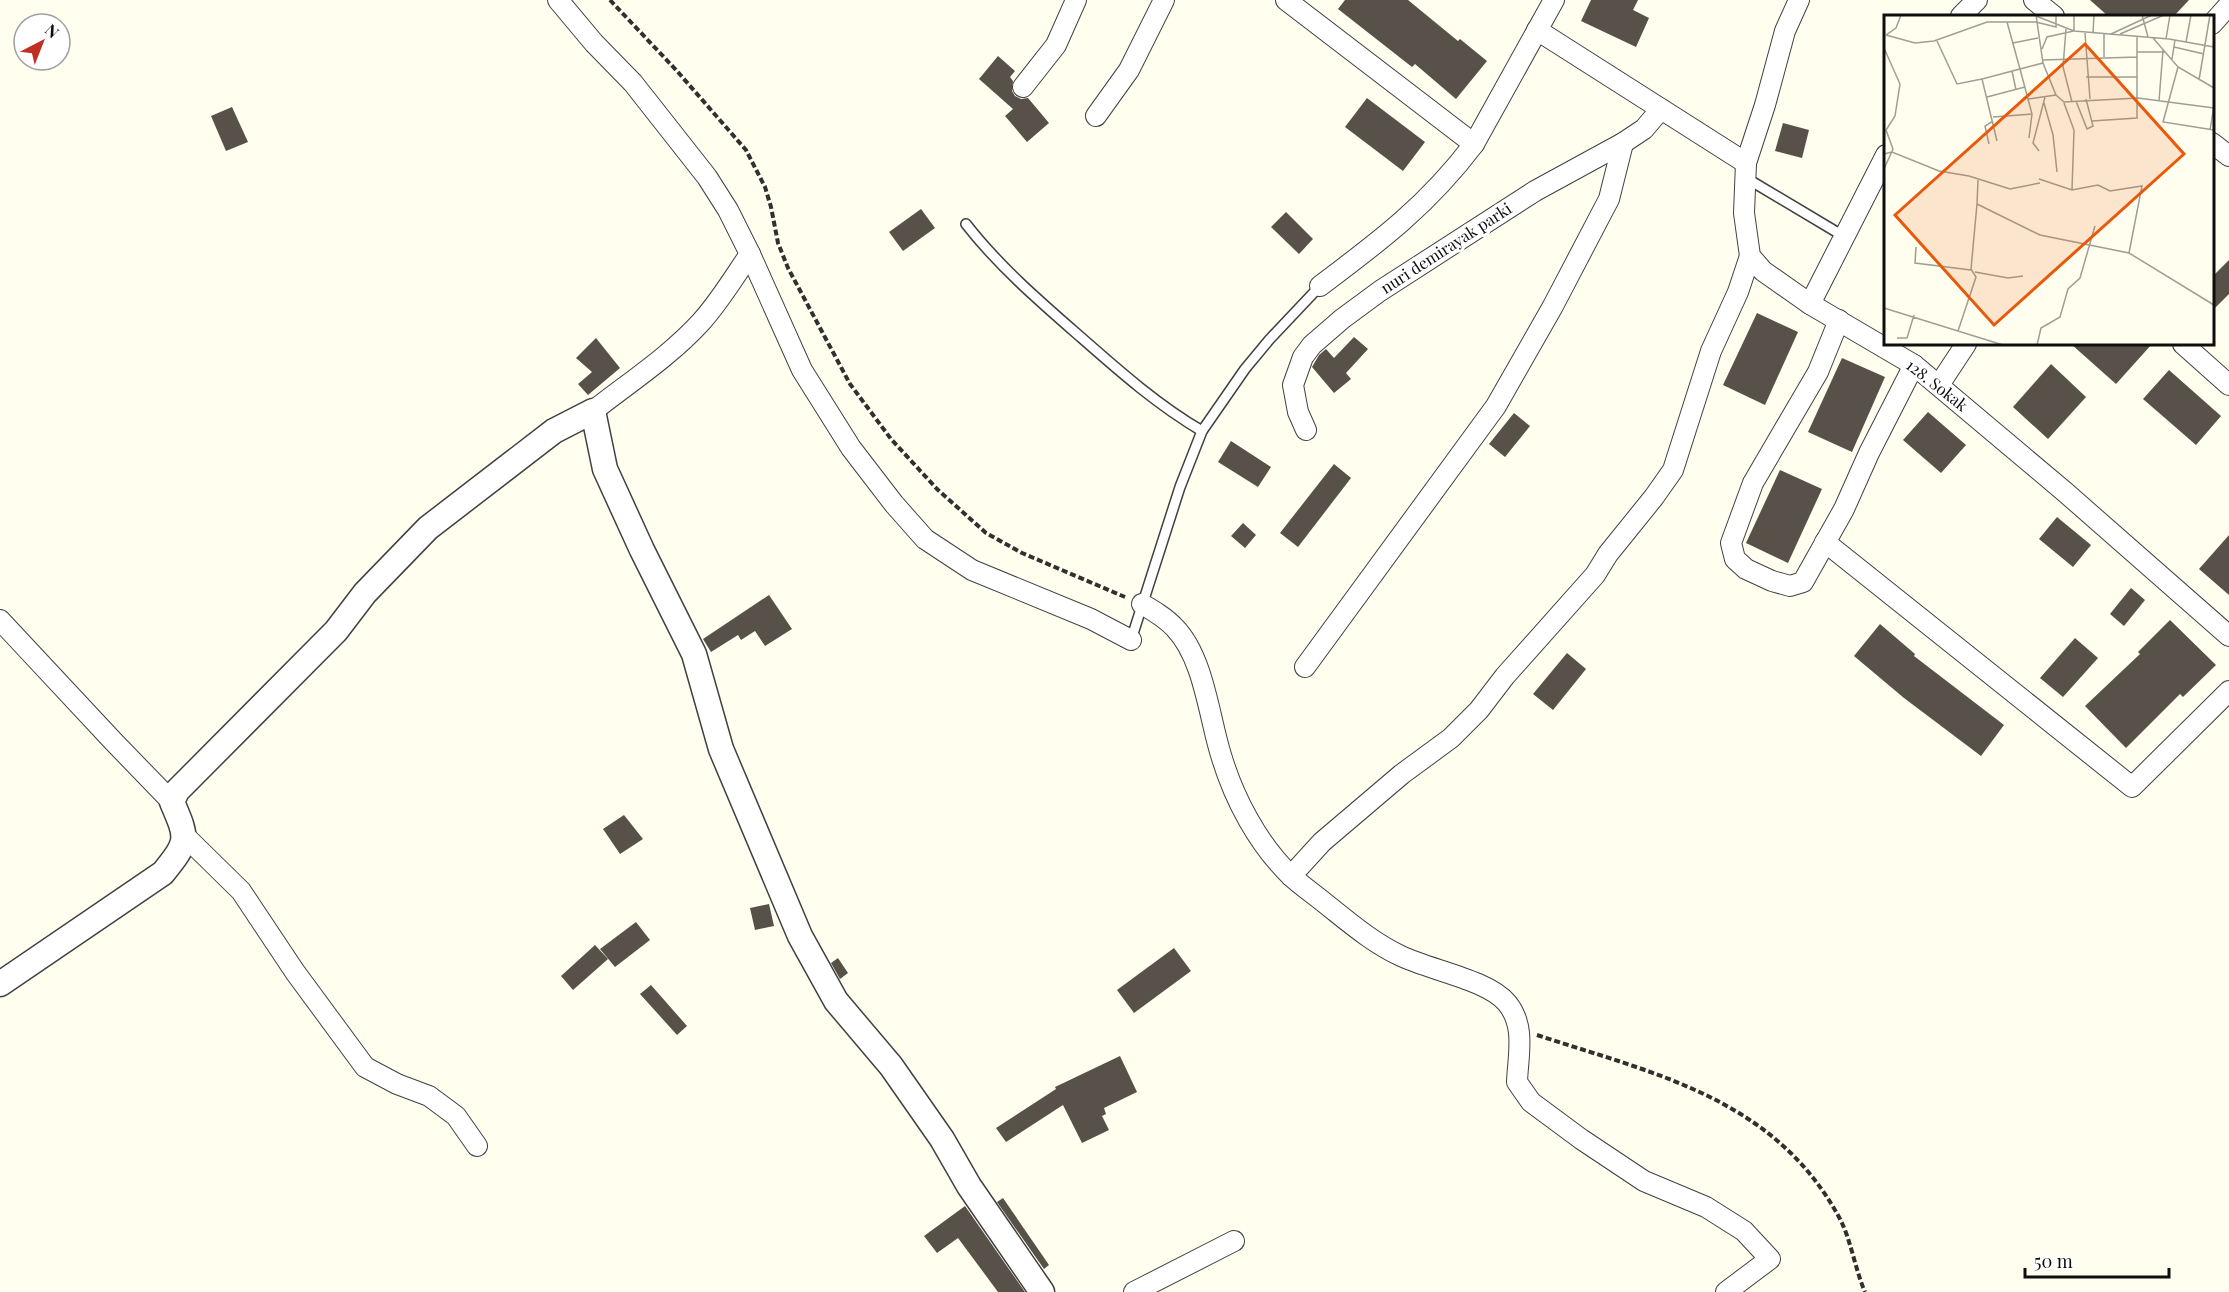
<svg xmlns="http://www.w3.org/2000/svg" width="2229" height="1292" font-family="'Playfair Display',serif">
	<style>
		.building { fill: #57514a }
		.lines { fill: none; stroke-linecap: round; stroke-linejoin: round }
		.service-casing { stroke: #414141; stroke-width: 12 }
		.minor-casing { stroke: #414141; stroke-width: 22 }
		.tertiary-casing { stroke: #414141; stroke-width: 27 }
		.path { stroke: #303030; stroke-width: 4; stroke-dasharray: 6 3; stroke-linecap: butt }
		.service { stroke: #fff; stroke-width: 9 }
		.minor { stroke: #fff; stroke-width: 20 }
		.tertiary { stroke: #fff; stroke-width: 24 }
		.labels { text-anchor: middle; stroke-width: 6; stroke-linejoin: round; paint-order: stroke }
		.street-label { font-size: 16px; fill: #0e0e0e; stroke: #fff }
		.inset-road { fill: none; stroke: #9f9e95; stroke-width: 1.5 }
		.view { fill: #e8590c; fill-opacity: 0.15; stroke: #e8590c; stroke-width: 3 }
		.inset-edge { fill: none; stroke: #0e0e0e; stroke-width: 3 }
	</style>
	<rect width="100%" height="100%" fill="#fffeef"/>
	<g class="building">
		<polygon points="1345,0 1408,0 1458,41 1460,39 1487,61 1456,99 1415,64 1412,67 1338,9"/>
		<polygon points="1591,0 1638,0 1633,10 1649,18 1636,47 1581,21"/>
		<polygon points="2090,0 2189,0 2174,16 2108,16"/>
		<polygon points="998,56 1015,71 1010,77 1013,81 1012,91 1015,96 1021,99 1028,98 1049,123 1027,142 1005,116 1013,109 979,79"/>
		<polygon points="1367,98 1425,142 1403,171 1345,127"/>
		<polygon points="232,107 248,142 226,151 211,116"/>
		<polygon points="1783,123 1809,130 1802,158 1775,151"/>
		<polygon points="921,209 935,228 903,251 889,232"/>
		<polygon points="1286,212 1313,239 1299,254 1271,227"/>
		<polygon points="2229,260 2229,294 2212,311 2212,277"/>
		<polygon points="1757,313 1798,332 1765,405 1723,385"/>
		<polygon points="1354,337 1368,349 1346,373 1351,379 1334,393 1312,367 1319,355 1326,349 1334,358"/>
		<polygon points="596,338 620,368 588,395 578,384 592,372 576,358"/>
		<polygon points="2071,344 2152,344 2116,384"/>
		<polygon points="1842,358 1885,377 1852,452 1808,432"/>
		<polygon points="2051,364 2086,397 2048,439 2013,407"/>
		<polygon points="2169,370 2221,416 2196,445 2143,399"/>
		<polygon points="1928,412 1966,445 1941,473 1903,440"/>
		<polygon points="1514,413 1530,426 1505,457 1489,444"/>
		<polygon points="1231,441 1271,467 1258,487 1218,462"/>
		<polygon points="1334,464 1351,478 1298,547 1280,533"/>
		<polygon points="1780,470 1822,489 1788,563 1746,543"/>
		<polygon points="2057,517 2091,545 2073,567 2039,539"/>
		<polygon points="1243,523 1256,535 1245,548 1231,536"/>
		<polygon points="2229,535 2229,595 2199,569"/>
		<polygon points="2131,588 2145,600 2124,626 2110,614"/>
		<polygon points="769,595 792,629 765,646 755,631 741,640 738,635 711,652 703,639"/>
		<polygon points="2170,620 2216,665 2183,697 2180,694 2126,748 2085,706 2140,654 2138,652"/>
		<polygon points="1880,624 1915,654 1914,656 2004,725 1981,756 1904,698 1854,656"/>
		<polygon points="2075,638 2098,658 2063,697 2040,678"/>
		<polygon points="1567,653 1586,669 1553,710 1533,694"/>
		<polygon points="624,815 643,839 620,854 603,829"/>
		<polygon points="769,904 774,926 755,930 750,908"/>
		<polygon points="636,922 650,940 615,967 600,949"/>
		<polygon points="595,945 608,959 573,990 561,976"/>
		<polygon points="1174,948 1191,971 1134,1013 1117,990"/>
		<polygon points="838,958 848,973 840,979 831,963"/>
		<polygon points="651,985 687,1026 677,1035 640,994"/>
		<polygon points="1120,1056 1137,1092 1104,1108 1106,1114 1102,1116 1109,1130 1082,1143 1063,1105 1006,1142 996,1128 1056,1089 1055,1087"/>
		<polygon points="1003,1198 1049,1265 1044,1269 997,1202"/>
		<polygon points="965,1206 1025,1292 998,1292 958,1238 937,1253 924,1236"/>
	</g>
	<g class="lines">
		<defs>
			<g id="service">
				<polyline points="1746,178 1845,237"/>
				<path d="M966,224C998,265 1037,299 1076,333C1117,369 1156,404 1202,431"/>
				<polyline points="1131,640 1180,487 1202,431 1245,369 1269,340 1320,286"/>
			</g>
			<g id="minor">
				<polyline points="558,0 594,43 633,83 707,177 728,210 750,254 802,370 851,448 894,504 925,539 972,570 1091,619 1131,640"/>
				<polyline points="1286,0 1474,144 1554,0"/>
				<polyline points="1799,0 1785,31 1765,105 1746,163 1744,213 1750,256 1763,271 1810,304 1914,365 2065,492 2229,636"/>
				<polyline points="2034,0 2054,16"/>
				<polyline points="1961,16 1977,0"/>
				<polyline points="2212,24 2229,5"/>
				<polyline points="1537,30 1746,163"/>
				<polyline points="1023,87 1056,45 1076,0"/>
				<polyline points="1096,116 1129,70 1164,0"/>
				<polyline points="2212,143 2229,156"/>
				<path d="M1320,286C1380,241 1428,205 1474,144"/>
				<polyline points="1810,304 1886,155"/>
				<polyline points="1839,320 1818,372 1753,483 1731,543 1735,559 1746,569 1772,581 1790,586 1803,582 1844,509 1869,453 1914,365"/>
				<polyline points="2183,344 2229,385"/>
				<polyline points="1939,385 1966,344"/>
				<path d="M593,411C630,382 670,356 701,322C720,301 734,277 750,254"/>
				<polyline points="1306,430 1298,412 1293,385 1303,357 1312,345 1342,319 1380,291 1535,191 1623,143 1644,129 1661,109"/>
				<polyline points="1825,542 2132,787 2229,691"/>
				<path d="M1142,604C1154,611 1166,618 1175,628C1204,658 1209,717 1221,755C1234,799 1258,844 1291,876C1302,886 1315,895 1326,904C1350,923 1373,943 1401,956C1430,970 1488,980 1507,1003C1526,1026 1518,1055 1517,1082L1531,1102L1581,1139L1644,1181L1706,1207L1744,1231L1770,1259L1726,1292"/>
				<polyline points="0,620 113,741 172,802"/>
				<polyline points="1305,667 1496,406 1553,306 1609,199 1623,143"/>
				<polyline points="185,836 241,891 295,972 365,1067 397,1084 429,1096 456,1116 477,1146"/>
				<polyline points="1291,876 1322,842 1402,774 1451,738 1479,710 1505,676 1595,575 1608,554 1654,497 1673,470 1711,351 1738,292 1750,256"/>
				<polyline points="1134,1292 1234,1241"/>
			</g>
			<path id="tertiary" d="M0,984L163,873C189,841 188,839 172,802L177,791L336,631L365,593L428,528L554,431L593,411L605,469L642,550L694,654L721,749L800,936L836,1001L891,1066L942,1139L969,1186L1042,1292"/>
		</defs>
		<use href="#service" class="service-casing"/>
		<use href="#minor" class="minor-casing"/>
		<use href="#tertiary" class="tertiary-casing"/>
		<g class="path">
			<polyline points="610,0 677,71 746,150 765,187 771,207 778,243 788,268 850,384 891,439 937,489 986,533 1022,553 1125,597"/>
			<path d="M1537,1035C1655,1074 1775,1098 1840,1219C1851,1240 1855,1269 1865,1292"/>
		</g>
		<use href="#service" class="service"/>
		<use href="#minor" class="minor"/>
		<use href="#tertiary" class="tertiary"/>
	</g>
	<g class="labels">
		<g class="street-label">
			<text transform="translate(1446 248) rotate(-33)" y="6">nuri demirayak parki</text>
			<text transform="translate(1937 385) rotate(38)" y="6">128. Sokak</text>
		</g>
	</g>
	<g transform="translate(1884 15)">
		<rect width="330" height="330" fill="#fffeef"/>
		<path class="inset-road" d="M152,0L159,48L172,80L180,87L254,83L330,93M258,0L264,22M152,1L190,16L285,24L330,32M123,7L136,54L159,48M182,14L179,52L188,87M201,18L206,84M209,18L210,0M220,19V42M227,19L268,0M236,19L280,0M2,20L31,28L50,26L103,7H152L172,12V0M2,20L12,13L17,0M269,23L294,52L330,73M282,24L286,0M53,26L73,69L98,64M302,27L307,0M129,28L154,23M290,32L320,39M0,33L16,69L11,101L2,115L9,134L0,154M158,34L163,22L190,16V0M253,37H281M288,44L291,25M159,45L253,42M294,52L279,107L330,115M128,56L132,75M202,62H253M315,65L326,0M103,82L141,72M144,84L172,80M192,86L203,114L209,111L202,84M275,86L279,35M160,88L169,120L173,157M180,88L190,115L188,175M109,102L148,99L136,54L98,64L113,126M208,106L253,103V21M326,115L330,91M145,123L148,99M105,129L101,111L109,106M155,136L149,128L161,82M0,139L8,137L55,156L85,161L126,174L156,168M155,164L188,175L214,170L226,176L258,171L245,238M93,189L94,165M32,232L31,248L87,255M91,257L124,263L139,261M0,293L119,330M74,316L92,262L87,254L93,189L156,220L245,238L330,290M13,323H23L30,300M153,330L157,313L176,302L184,274L196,263L211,211"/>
		<path class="view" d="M201,29L300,139L110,310L11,200Z"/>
		<rect width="330" height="330" class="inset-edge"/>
	</g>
	<g transform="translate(42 42) rotate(42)"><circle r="28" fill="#ffffff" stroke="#9f9f9f" stroke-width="1.5"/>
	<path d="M0-4.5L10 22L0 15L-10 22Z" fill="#c02f24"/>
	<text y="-9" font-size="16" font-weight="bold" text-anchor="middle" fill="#0e0e0e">N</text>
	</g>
	<path d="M2025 1268v9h144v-9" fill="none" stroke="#0e0e0e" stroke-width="3"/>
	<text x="2034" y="1268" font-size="18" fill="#0e0e0e" stroke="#ffffff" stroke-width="4.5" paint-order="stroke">50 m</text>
</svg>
